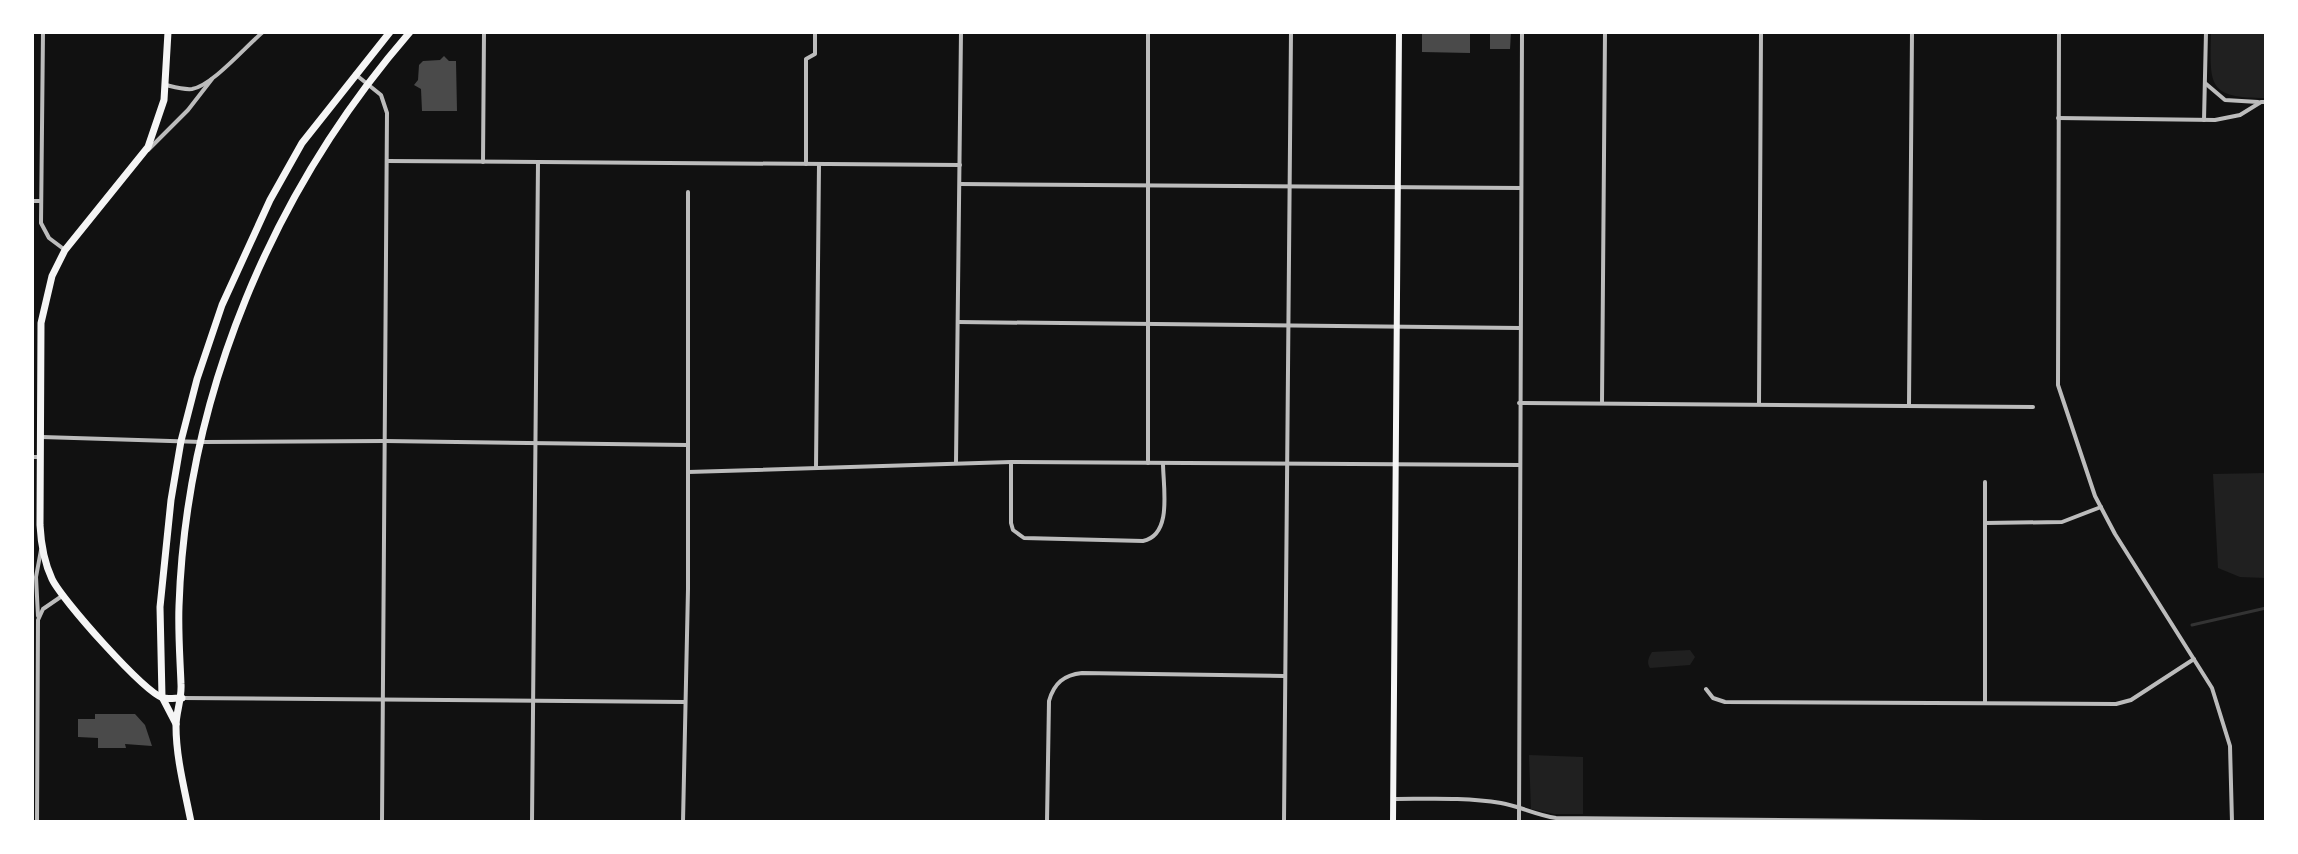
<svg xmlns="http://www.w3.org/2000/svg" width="2298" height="854" font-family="'Nunito Sans',sans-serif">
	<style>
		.green { fill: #202020 }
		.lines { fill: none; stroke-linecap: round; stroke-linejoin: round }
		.stream { stroke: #333; stroke-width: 3 }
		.building { fill: #4a4a4a }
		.minor { stroke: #bcbcbc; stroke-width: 4 }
		.secondary { stroke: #f5f5f5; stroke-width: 6 }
		.primary { stroke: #f5f5f5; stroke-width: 7 }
		.trunk { stroke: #f5f5f5; stroke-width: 7 }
	</style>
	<rect width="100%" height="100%" fill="#111"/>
	<g class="green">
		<path d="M2211,32H2266V98C2207,98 2210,86 2211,32Z"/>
		<polygon points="2266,473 2266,578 2240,577 2218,568 2213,474"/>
		<path d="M1690,650L1695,657L1690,665L1650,668C1646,662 1649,657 1652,652Z"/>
		<polygon points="1529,755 1583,757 1583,814 1554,814 1531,809"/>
	</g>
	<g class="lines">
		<polyline class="stream" points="2192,625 2266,608"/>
	</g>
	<g class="building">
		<polygon points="1422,32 1470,32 1470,53 1422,52"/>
		<polygon points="1490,32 1511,32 1510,49 1490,49"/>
		<polygon points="444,56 449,61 456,61 457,111 422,111 421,89 414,85 418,80 419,65 423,61 440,60"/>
		<polygon points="95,714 135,714 145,725 152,746 125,744 126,748 98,748 98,738 78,737 78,719 95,719"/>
	</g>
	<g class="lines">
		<g class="minor">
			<polyline points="43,32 41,223 49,238 65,250"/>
			<polyline points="1148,32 1148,463"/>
			<polyline points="2059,32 2058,385 2095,496 2115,534 2212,688 2230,746 2232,822"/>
			<polyline points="355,74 381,95 387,113 382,822"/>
			<polyline points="2205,83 2225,100 2258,102"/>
			<path d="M166,85C174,87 184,90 192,89C212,86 246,46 263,32"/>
			<polyline points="2058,118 2215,120 2240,115 2261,102 2266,102"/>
			<polyline points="2204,120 2206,32"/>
			<polyline points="148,150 188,110 212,79"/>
			<polyline points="387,161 960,165"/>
			<polyline points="483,162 484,32"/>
			<polyline points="806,164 806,59 815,54 815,32"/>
			<polyline points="960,184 1521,188"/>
			<polyline points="32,201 41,201"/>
			<polyline points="958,322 1520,328"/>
			<polyline points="1519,403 2033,407"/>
			<polyline points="1602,403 1605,32"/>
			<polyline points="1759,404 1761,32"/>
			<polyline points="1909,405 1912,32"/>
			<polyline points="42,437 202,442 385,441 687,445"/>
			<polyline points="32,457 40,457"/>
			<polyline points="956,463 961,32"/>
			<path d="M1011,463V523L1013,530L1024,538L1143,541C1173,535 1163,487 1163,463"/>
			<polyline points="816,468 819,164"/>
			<polyline points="688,472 1011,462 1519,465"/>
			<polyline points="1985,523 2062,522 2101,507"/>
			<polyline points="38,616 36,577 41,550"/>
			<polyline points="1706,689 1713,698 1725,702 2116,704 2131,700 2194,659"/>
			<polyline points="182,698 685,702"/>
			<polyline points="1985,703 1985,482"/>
			<path d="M1393,799C1428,799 1465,797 1501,803C1519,806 1536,815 1556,818L1984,822"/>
			<polyline points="37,822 38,620 43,609 62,596"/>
			<polyline points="532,822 538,162"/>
			<polyline points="683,822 688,589 688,192"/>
			<path d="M1047,822L1049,701C1054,683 1064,675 1082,673L1284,676"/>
			<polyline points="1284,822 1291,32"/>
			<polyline points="1519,822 1522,32"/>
		</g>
		<polyline class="secondary" points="1393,822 1399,32"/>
		<path class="primary" d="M168,32L164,100L148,147L65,250L52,276L41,323L40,525C41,544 44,562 52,579C62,600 143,691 163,698C168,699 176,698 182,698"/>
		<g class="trunk">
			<polyline points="176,724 162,697 160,607 171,500 181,441 197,379 222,305 270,200 302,143 390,32"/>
			<path d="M191,822C185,791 176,758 176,726C176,712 182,699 181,684C180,658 178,632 179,606C186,395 273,190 410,32"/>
		</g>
	</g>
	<rect width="2298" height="854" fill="none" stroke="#ffffff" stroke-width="68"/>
</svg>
